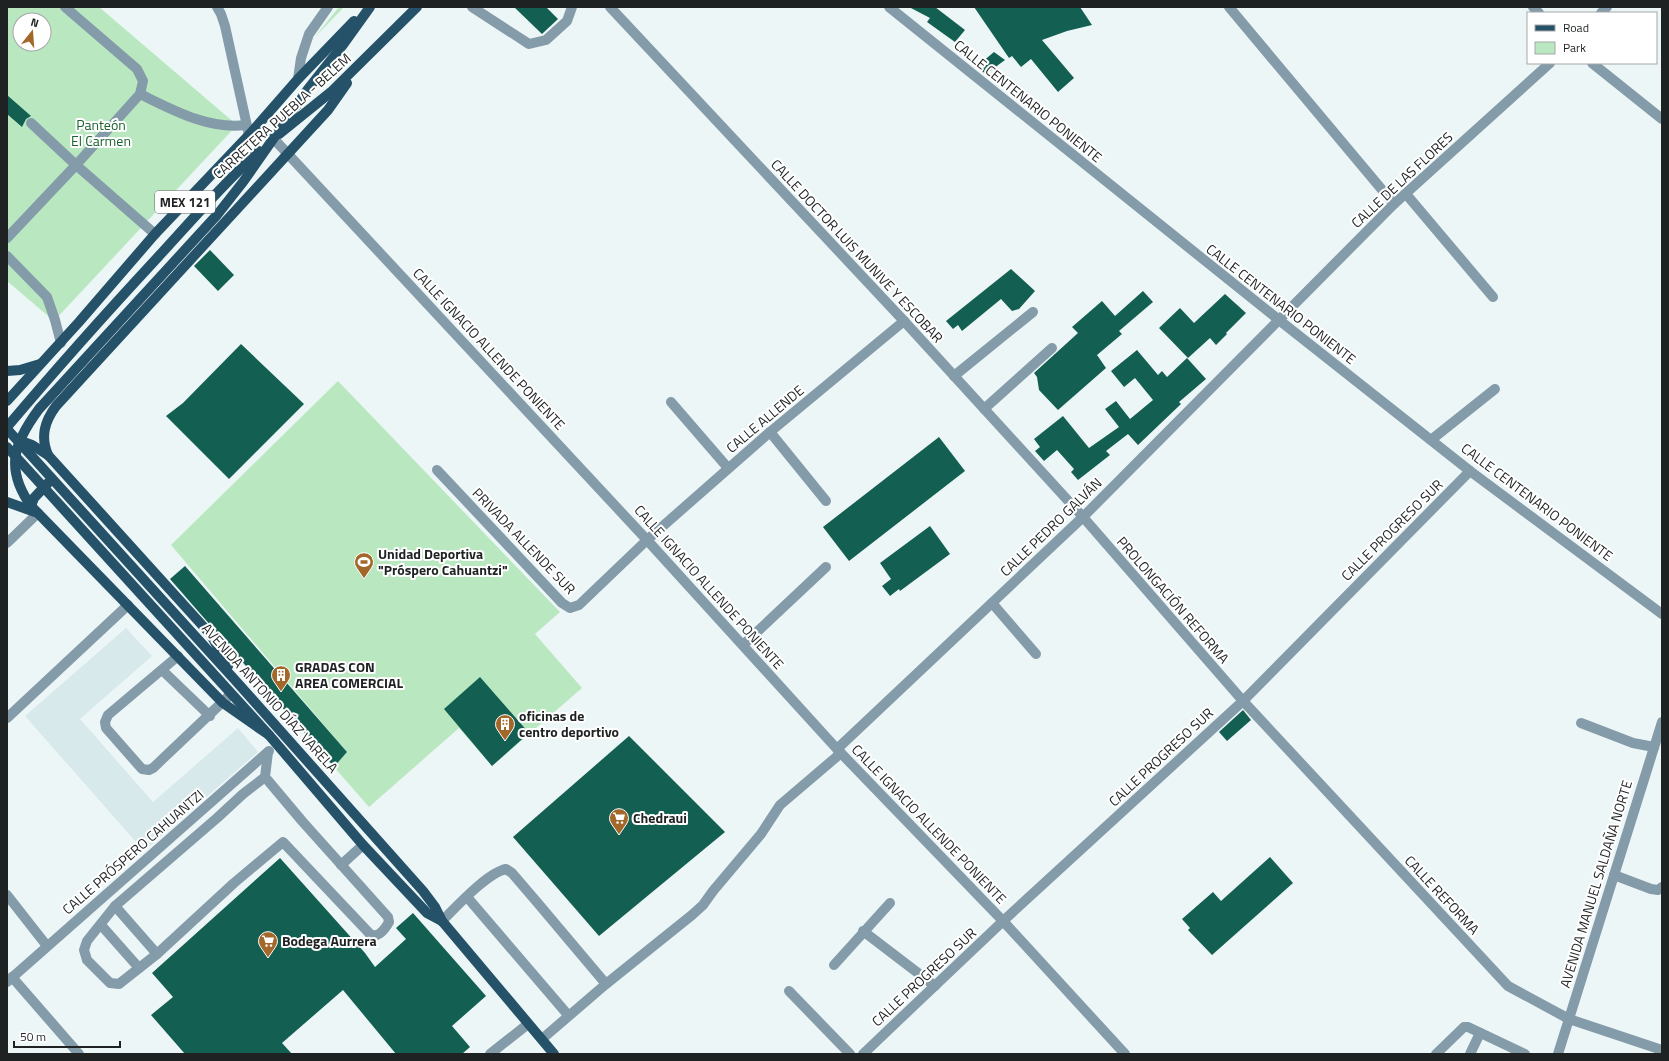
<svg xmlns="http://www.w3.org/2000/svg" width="1669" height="1061" font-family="'Titillium Web',sans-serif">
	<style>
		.built { fill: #d7e9eb }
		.green { fill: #b9e8c0; fill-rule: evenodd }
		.building { fill: #135f52 }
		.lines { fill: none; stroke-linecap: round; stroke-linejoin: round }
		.minor { stroke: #849ba9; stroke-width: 10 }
		.major { stroke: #255169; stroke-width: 10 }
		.labels { text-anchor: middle; stroke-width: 4; stroke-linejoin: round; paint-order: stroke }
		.shield { fill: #fff; stroke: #626465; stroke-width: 1 }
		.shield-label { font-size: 13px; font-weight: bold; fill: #1f2223 }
		.street-label { font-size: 14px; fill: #1f2223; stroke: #fff }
		.park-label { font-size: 14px; fill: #1d6130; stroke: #fff }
		.poi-label { font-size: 14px; font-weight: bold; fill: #1f2223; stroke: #fff; text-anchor: start }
	</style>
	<rect width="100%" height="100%" fill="#edf6f7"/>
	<polygon class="built" points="126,628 152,656 80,719 153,802 238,728 258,752 144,851 25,716"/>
	<g class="green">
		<path d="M7,7H99L237,125L54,321L7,281ZM20,20H44V44H20Z"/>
		<polygon points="339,7 344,7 314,38"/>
		<polygon points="338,381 560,612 535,634 582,688 492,766 459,728 369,807 334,767 347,752 171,545"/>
	</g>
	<g class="building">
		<polygon points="514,7 546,7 558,19 542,34"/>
		<polygon points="909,7 935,7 965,30 955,42 927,22 930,18"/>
		<polygon points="974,7 1080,7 1092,25 1067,31 1042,40 1074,78 1058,92 1031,59 1021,67 1012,56 1009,58"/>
		<polygon points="994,52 1005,60 986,74 976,67"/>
		<polygon points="7,95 31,116 26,119 22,127 7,114"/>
		<polygon points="210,250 234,275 218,291 194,266"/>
		<polygon points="1011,269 1035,291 1019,309 1012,311 1001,299 962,331 958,325 953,329 946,321"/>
		<polygon points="1143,291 1153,302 1119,331 1122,334 1097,355 1106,368 1058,410 1039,390 1037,377 1034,373 1078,333 1072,327 1102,301 1115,316"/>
		<polygon points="1225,294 1246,313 1226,333 1227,334 1216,345 1210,338 1188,358 1159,328 1180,308 1194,323"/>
		<polygon points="241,344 304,404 229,479 166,416 183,403"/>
		<polygon points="1137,350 1158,375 1162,371 1167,377 1187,358 1206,379 1179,402 1181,404 1138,445 1128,434 1106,451 1110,455 1078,480 1071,472 1074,469 1057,450 1044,461 1035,451 1040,447 1034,439 1063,416 1089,448 1119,427 1105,409 1116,401 1130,419 1153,400 1135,378 1124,387 1111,371"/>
		<polygon points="939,437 965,471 849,561 823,527"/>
		<polygon points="930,526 950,554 900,591 899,589 890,596 882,586 891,579 880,563"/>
		<polygon points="185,566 347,752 334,767 170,579"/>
		<polygon points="480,677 529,733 492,766 444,709"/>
		<polygon points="1243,710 1251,720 1227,741 1219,732"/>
		<polygon points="629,736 725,832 599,936 513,837"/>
		<polygon points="1270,857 1293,883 1212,955 1188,930 1190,928 1182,919 1213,892 1221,901"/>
		<polygon points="280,858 365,953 375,967 406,939 396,928 413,913 486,996 452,1026 470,1047 462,1054 396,1054 343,990 282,1043 292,1054 185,1054 151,1015 173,997 152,973"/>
	</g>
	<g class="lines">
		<g class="minor">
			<polyline points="217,7 221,14 225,26 249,135"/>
			<polyline points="472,7 529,44 546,40 567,21 572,7"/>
			<polyline points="610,7 904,321 1083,517 1243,701 1508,986 1569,1019 1662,1050"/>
			<polyline points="889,7 1279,320 1470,471 1662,614"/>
			<polyline points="1229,7 1394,204"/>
			<polyline points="1533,7 1539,13"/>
			<polyline points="1601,13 1607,7"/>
			<polyline points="1592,63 1662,119"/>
			<polyline points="298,79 301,58 309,34 328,7"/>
			<path d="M140,94C173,110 209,130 246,125"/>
			<polyline points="31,123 76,165 155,234"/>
			<polyline points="273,138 647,540 837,749 1003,921 1125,1054"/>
			<polyline points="1406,194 1493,297"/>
			<polyline points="7,238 76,165 140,94 143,81 137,69 65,7"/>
			<polyline points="7,256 47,297 55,320 61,343"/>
			<polyline points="954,376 1033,312"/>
			<polyline points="671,402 728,468"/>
			<polyline points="984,409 1052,348"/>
			<polyline points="770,432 826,501"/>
			<polyline points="1431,440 1495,389"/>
			<polyline points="437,470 562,603 570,608 579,605 647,540 770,432 904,321"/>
			<polyline points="7,543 38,513"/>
			<polyline points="992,603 1036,654"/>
			<polyline points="743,645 826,567"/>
			<polyline points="178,656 108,715 105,722 106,728 142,769 149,770 153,768 231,694"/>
			<polyline points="162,670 210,716"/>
			<polyline points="7,718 128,605"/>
			<polyline points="1581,723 1633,743 1654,747"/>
			<polyline points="837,749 1083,517 1394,204 1550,63"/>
			<path d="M265,777L243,794L217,818L115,906L157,954L234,883L283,842L370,934C378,939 385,929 389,922L388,917L302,821L265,777L268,752"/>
			<polyline points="341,865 363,845"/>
			<polyline points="1614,875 1651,889 1658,890 1662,887"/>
			<polyline points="7,895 47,946"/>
			<polyline points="467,897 568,1015"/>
			<polyline points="115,906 87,941 84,950 87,960 110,983 119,984 157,954"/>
			<path d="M442,921C456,907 487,873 506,869L512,873L536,901L606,984L692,915L703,905L713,891L761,834L780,805L841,753"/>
			<polyline points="101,925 139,968"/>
			<polyline points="863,931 935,986"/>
			<polyline points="834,965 890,903"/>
			<polyline points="12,977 79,1054"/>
			<polyline points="7,982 269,751"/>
			<polyline points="789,991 850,1054"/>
			<polyline points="542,1039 606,984"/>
			<polyline points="490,1054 528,1024"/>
			<polyline points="863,1054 1003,921 1243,701 1470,471"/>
			<polyline points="1436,1054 1464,1027 1468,1027 1525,1054"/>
			<polyline points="1470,1054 1480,1033"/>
			<polyline points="1558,1054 1662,722"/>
		</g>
		<g class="major">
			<polyline points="279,134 331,92 417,7"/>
			<polyline points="7,371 20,370 40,364"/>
			<polyline points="7,401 79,322 155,234 249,135 298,79 354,21"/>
			<path d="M7,427C56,369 107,312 158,257C191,221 223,184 259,151"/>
			<polyline points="7,429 235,680 423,891 435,907 442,921 554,1054"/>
			<polyline points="18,440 32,445 48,455 211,635 228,666"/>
			<polyline points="7,447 269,735 363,845 427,913 442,921"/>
			<path d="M48,455C40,436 45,421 56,406L328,110L347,83"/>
			<polyline points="7,502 35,512"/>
			<polyline points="31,506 34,498 48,483"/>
			<path d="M269,735L223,703L31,506C5,469 13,444 39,409L217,215L243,182L308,89L342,46L370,7"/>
		</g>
	</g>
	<defs>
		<symbol id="stadium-pin" viewBox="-11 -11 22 30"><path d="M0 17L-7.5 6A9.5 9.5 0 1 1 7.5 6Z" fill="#a3672a" stroke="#fff"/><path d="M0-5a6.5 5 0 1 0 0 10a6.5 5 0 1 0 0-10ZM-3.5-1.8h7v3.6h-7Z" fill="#fff"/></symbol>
		<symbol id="building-pin" viewBox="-11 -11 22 30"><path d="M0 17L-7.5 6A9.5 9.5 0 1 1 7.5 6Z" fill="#a3672a" stroke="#fff"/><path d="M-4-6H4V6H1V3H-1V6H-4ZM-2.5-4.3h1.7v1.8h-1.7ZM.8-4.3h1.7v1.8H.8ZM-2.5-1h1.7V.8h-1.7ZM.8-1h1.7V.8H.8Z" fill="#fff"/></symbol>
		<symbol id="supermarket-pin" viewBox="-11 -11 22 30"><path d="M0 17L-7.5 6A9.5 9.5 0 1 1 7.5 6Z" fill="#a3672a" stroke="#fff"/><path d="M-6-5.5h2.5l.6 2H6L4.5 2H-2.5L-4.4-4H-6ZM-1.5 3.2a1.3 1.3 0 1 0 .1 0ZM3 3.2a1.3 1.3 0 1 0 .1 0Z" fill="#fff"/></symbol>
	</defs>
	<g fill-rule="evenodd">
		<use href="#stadium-pin" x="353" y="551" width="22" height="30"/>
		<use href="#building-pin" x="270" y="664" width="22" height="30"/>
		<use href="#building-pin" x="494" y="713" width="22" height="30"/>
		<use href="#supermarket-pin" x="608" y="807" width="22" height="30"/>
		<use href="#supermarket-pin" x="257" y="930" width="22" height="30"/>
	</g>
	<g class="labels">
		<rect class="shield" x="155" y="191" width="60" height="22" rx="3"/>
		<g class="shield-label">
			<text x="185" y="207">MEX 121</text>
		</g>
		<g class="street-label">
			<text transform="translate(1028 101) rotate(39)" y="5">CALLE CENTENARIO PONIENTE</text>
			<text transform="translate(282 116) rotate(-42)" y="5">CARRETERA PUEBLA - BELEM</text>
			<text transform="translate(1402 180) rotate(-43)" y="5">CALLE DE LAS FLORES</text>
			<text transform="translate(857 251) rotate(47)" y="5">CALLE DOCTOR LUIS MUNIVE Y ESCOBAR</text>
			<text transform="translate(1281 304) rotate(38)" y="5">CALLE CENTENARIO PONIENTE</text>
			<text transform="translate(489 349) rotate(47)" y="5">CALLE IGNACIO ALLENDE PONIENTE</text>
			<text transform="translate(765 419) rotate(-40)" y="5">CALLE ALLENDE</text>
			<text transform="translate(1537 502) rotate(37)" y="5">CALLE CENTENARIO PONIENTE</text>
			<text transform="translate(1051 527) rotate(-44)" y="5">CALLE PEDRO GALVÁN</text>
			<text transform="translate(1392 530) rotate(-45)" y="5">CALLE PROGRESO SUR</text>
			<text transform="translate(524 541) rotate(46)" y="5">PRIVADA ALLENDE SUR</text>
			<text transform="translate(709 587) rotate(48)" y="5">CALLE IGNACIO ALLENDE PONIENTE</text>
			<text transform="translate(1173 600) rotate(49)" y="5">PROLONGACIÓN REFORMA</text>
			<text transform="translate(270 698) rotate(48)" y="5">AVENIDA ANTONIO DÍAZ VARELA</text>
			<text transform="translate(1161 757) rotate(-43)" y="5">CALLE PROGRESO SUR</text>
			<text transform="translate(929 824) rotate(46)" y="5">CALLE IGNACIO ALLENDE PONIENTE</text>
			<text transform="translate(133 852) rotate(-41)" y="5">CALLE PRÓSPERO CAHUANTZI</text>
			<text transform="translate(1596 884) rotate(-73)" y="5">AVENIDA MANUEL SALDAÑA NORTE</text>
			<text transform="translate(1442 895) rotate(47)" y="5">CALLE REFORMA</text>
			<text transform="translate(924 977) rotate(-43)" y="5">CALLE PROGRESO SUR</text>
		</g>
		<g class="park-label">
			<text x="101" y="130">Panteón<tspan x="101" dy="16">El Carmen</tspan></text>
		</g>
		<g class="poi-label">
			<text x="378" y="559">Unidad Deportiva<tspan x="378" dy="16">"Próspero Cahuantzi"</tspan></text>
			<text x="295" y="672">GRADAS CON<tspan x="295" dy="16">AREA COMERCIAL</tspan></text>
			<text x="519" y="721">oficinas de<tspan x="519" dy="16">centro deportivo</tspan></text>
			<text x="633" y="823">Chedraui</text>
			<text x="282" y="946">Bodega Aurrera</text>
		</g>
	</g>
	<rect width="1669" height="1061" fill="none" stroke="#1f2223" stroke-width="16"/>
	<rect x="1527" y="12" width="130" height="52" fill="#ffffff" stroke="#a5a7a7"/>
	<rect x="1535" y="25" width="20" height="6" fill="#255169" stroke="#a5a7a7"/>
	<text x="1563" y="32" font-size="12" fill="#1f2223">Road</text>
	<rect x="1535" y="42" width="20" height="12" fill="#b9e8c0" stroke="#a5a7a7"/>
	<text x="1563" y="52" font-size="12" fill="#1f2223">Park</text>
	<g transform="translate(32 32) rotate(17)"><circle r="19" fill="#ffffff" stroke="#a5a7a7"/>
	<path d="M0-3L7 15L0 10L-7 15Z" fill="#a3672a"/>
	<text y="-6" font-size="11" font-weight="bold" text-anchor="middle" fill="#1f2223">N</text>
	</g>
	<path d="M14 1041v6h106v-6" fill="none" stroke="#1f2223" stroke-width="2"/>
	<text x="20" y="1041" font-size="12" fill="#1f2223" stroke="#ffffff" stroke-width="3" paint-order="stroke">50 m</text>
</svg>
